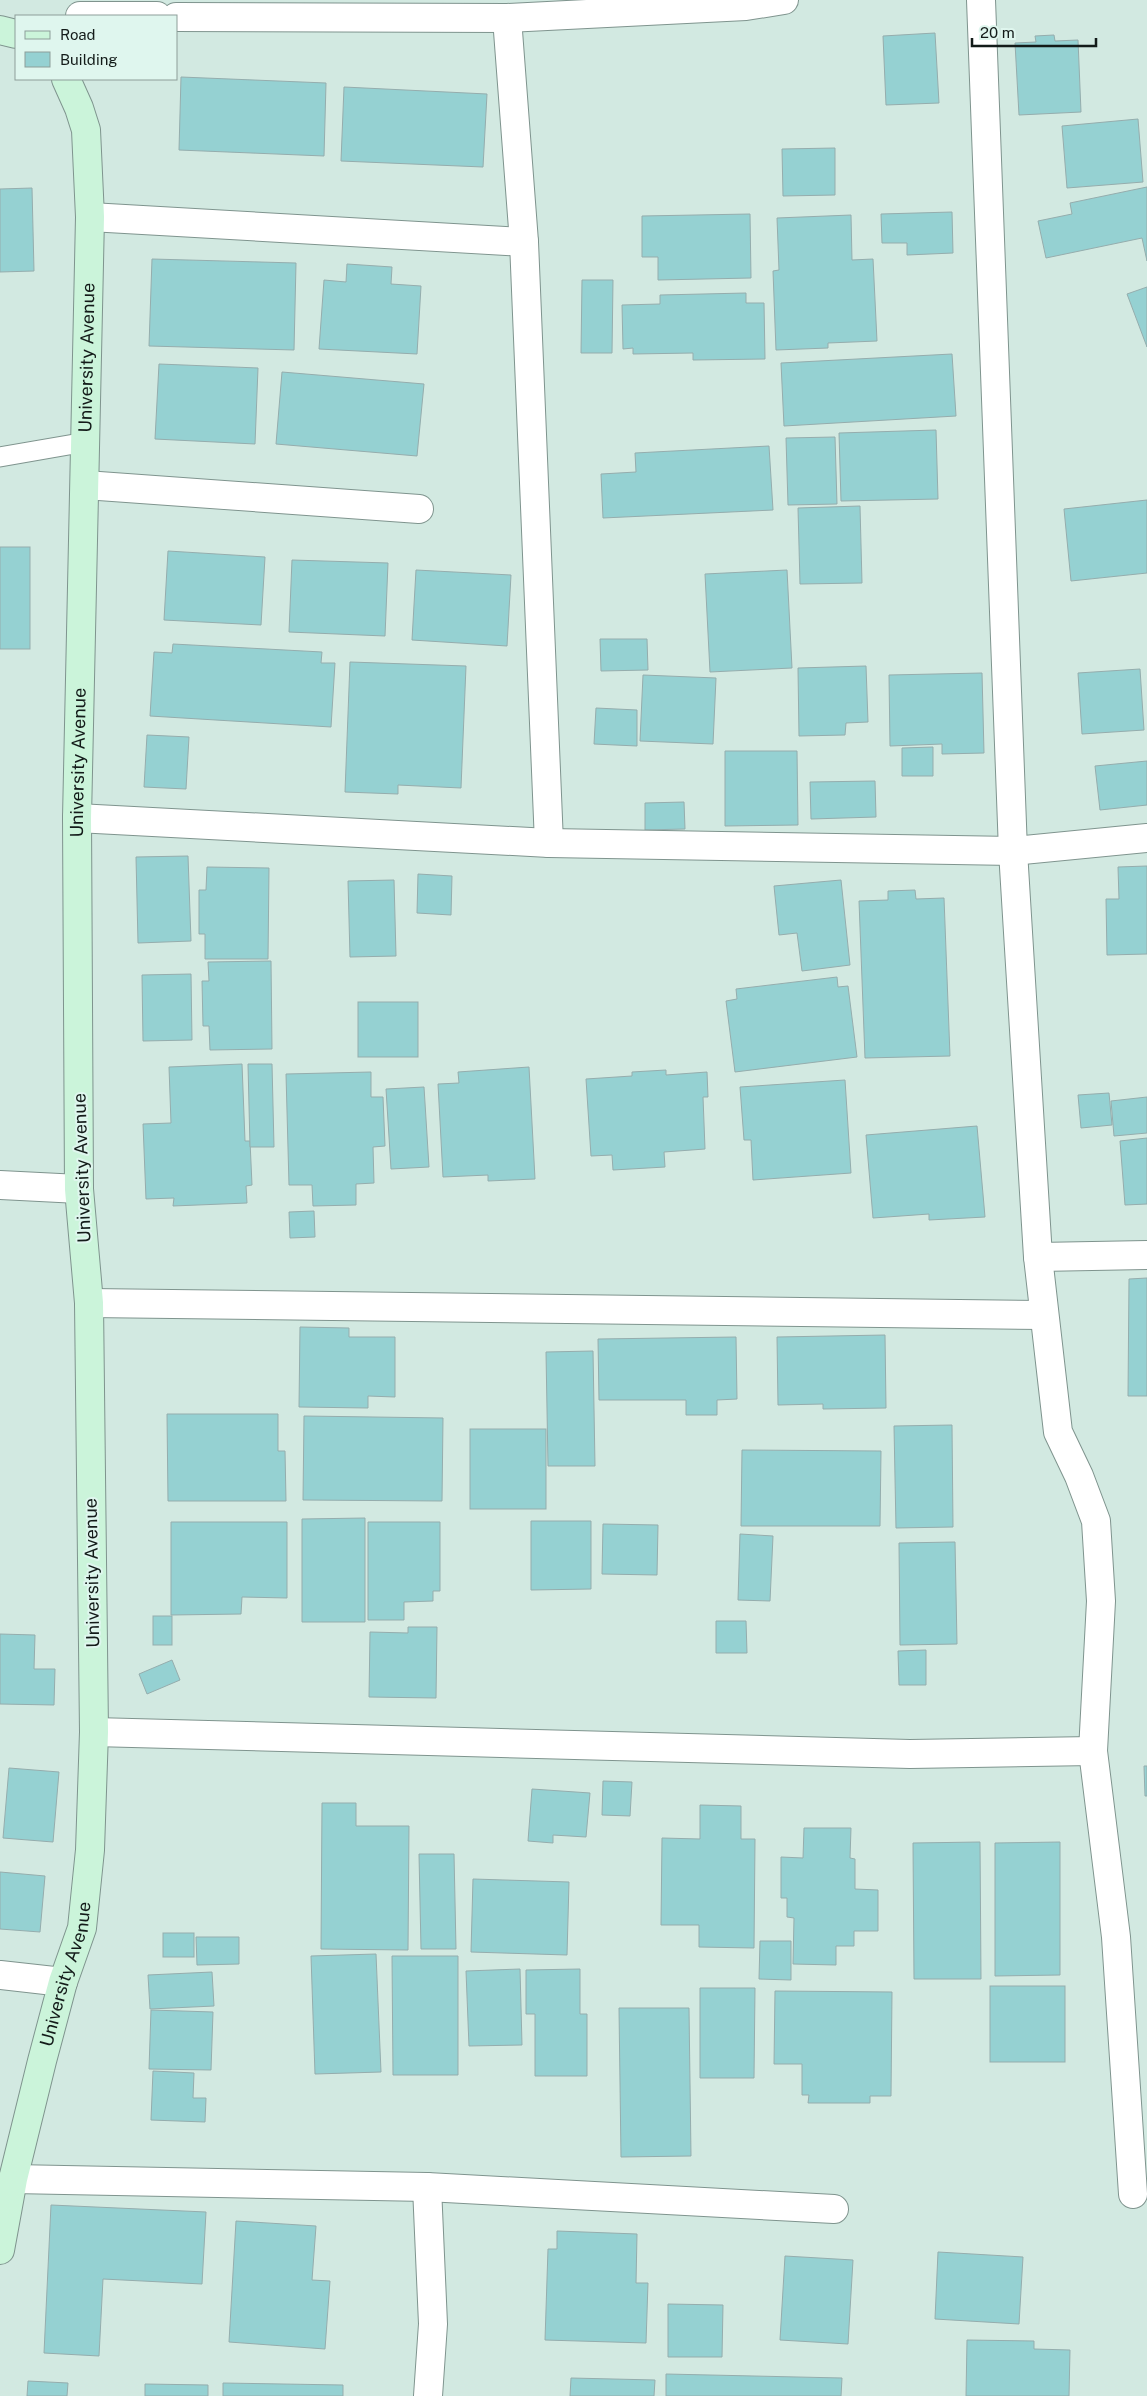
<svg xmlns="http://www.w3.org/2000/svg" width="1147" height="2396" font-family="'Public Sans',sans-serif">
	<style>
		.building { fill: #95d1d2; stroke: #95adad }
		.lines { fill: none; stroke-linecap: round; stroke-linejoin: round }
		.lane-casing { stroke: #7f948e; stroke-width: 21 }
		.street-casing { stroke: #7f948e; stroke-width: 30 }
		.secondary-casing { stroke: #7f948e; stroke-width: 30 }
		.lane { stroke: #fff; stroke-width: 19 }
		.street { stroke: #fff; stroke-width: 28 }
		.secondary { stroke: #cbf4da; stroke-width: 28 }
		.labels { text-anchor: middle; stroke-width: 4; stroke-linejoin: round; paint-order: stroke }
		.street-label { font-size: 18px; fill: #131b19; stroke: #dff6ee }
	</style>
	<rect width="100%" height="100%" fill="#d2e9e1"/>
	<g class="building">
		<polygon points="935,33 939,103 886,105 883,36"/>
		<polygon points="1054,35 1055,41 1078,40 1081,112 1019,115 1015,43 1036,42 1035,36"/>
		<polygon points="181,77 326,83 324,156 179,150"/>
		<polygon points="344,87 487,94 483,167 341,161"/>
		<polygon points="1138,119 1143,182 1067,188 1062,126"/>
		<polygon points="835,148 835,195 783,196 782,149"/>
		<polygon points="1147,187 1147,261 1142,238 1046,258 1038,221 1072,214 1070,203"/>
		<polygon points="32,188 34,271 0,272 0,189"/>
		<polygon points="952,212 953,253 907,255 907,243 882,243 881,214"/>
		<polygon points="750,214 751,278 658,280 658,257 642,257 642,216"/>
		<polygon points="851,215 852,260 873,259 877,341 828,343 828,348 776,350 773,271 779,270 777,218"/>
		<polygon points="152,259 296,263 294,350 149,346"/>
		<polygon points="347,264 392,267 391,284 421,286 417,354 319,349 324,280 346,282"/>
		<polygon points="582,280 613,280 612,353 581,353"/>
		<polygon points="1147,287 1147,347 1127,294"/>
		<polygon points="746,293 746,303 764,303 765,359 693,360 693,353 633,354 633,348 623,349 622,305 660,304 660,295"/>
		<polygon points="952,354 956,416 784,426 781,363"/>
		<polygon points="159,364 258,368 255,444 155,439"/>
		<polygon points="282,372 424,384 417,456 276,444"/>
		<polygon points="936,430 938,499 841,501 839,433"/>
		<polygon points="835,437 837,504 788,505 786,438"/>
		<polygon points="769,446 773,510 603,518 601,474 636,472 635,453"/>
		<polygon points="1147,500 1147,573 1071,581 1064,509"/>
		<polygon points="860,506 862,583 800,584 798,508"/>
		<rect x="0" y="547" width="30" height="102"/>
		<polygon points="168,551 265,557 261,625 164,620"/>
		<polygon points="292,560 388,563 385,636 289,632"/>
		<polygon points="416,570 511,575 507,646 412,640"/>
		<polygon points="787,570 792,668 710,672 705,574"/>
		<polygon points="600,639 647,639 648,670 601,671"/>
		<polygon points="173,644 322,652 321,663 335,663 331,727 150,716 154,652 172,653"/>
		<polygon points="350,662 466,666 461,788 398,785 398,794 345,792"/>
		<polygon points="866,666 868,722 846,723 845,735 799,736 798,668"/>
		<polygon points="1140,669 1144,730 1082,734 1078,673"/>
		<polygon points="982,673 984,753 942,754 942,744 890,746 889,675"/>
		<polygon points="643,675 716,678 713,744 640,741"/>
		<polygon points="596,708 637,710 637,746 594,744"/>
		<polygon points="147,735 189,737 186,789 144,787"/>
		<polygon points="933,747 933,776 902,776 902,748"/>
		<polygon points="725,751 797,751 798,825 725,826"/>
		<polygon points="1147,761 1147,805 1100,810 1095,766"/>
		<polygon points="875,781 876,817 811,819 810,782"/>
		<polygon points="684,802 685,829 645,830 645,803"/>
		<polygon points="188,856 191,941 138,943 136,857"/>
		<polygon points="1147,866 1147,954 1107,955 1106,899 1119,899 1118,867"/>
		<polygon points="207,867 269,868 268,959 205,959 205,934 199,934 199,890 206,890"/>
		<polygon points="418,874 452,876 451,915 417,913"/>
		<polygon points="394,880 396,956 350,957 348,881"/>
		<polygon points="841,880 850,965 802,971 797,933 779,935 774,886"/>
		<polygon points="915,890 916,899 944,898 950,1056 865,1058 859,901 888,900 888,891"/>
		<polygon points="271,961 272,1049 210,1050 209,1026 203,1026 202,981 209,981 208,962"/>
		<polygon points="191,974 192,1040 143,1041 142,975"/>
		<polygon points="837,977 838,987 848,986 857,1057 735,1072 726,1001 737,999 736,989"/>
		<rect x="358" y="1002" width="60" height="55"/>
		<polygon points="242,1064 245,1141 250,1141 252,1185 246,1186 247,1203 173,1206 174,1198 146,1199 143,1124 171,1123 169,1067"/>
		<polygon points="248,1064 272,1064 274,1147 250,1147"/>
		<polygon points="529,1067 535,1179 488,1181 488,1175 443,1177 438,1084 459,1083 458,1072"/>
		<polygon points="666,1070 666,1075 707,1072 708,1097 703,1097 705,1149 664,1152 665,1167 613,1170 612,1155 591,1156 586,1079 632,1076 632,1072"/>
		<polygon points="371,1072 371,1097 383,1097 385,1146 373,1147 374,1183 356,1184 356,1205 313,1206 312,1185 289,1185 286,1074"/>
		<polygon points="845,1080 851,1173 753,1180 751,1140 744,1140 740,1087"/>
		<polygon points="424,1087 429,1167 391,1169 386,1089"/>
		<polygon points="1109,1093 1112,1125 1081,1128 1078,1095"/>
		<polygon points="1147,1097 1147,1133 1114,1136 1111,1101"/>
		<polygon points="977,1126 985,1217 929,1220 929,1214 873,1218 866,1135"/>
		<polygon points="1147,1138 1147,1204 1125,1205 1120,1141"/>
		<polygon points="314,1211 315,1237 290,1238 289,1212"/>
		<polygon points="1147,1278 1147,1396 1128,1396 1129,1279"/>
		<polygon points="300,1327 349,1328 349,1337 395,1337 395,1397 368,1396 368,1408 299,1407"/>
		<polygon points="885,1335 886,1408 823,1409 823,1404 778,1405 777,1337"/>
		<polygon points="736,1337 737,1399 717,1400 717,1415 686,1415 686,1400 599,1400 598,1339"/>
		<polygon points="593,1351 595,1466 548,1466 546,1352"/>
		<polygon points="167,1414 278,1414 278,1451 285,1451 286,1501 168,1501"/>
		<polygon points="304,1416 443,1418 442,1501 303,1500"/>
		<polygon points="952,1425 953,1527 896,1528 894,1426"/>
		<rect x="470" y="1429" width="76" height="80"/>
		<polygon points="742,1450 881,1451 880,1526 741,1526"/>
		<polygon points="365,1518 365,1622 302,1622 302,1519"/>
		<polygon points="531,1521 591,1521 591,1589 531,1590"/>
		<polygon points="171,1522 287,1522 287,1598 242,1597 241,1614 171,1615"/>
		<polygon points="368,1522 440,1522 440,1591 433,1591 433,1601 404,1602 404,1620 368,1620"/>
		<polygon points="603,1524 658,1525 657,1575 602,1574"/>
		<polygon points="740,1534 773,1536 770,1601 738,1600"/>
		<polygon points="955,1542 957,1644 900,1645 899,1543"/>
		<rect x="153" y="1616" width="19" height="29"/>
		<polygon points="716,1621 746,1621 747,1653 716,1653"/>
		<polygon points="408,1627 437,1627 436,1698 369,1697 370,1632 408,1633"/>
		<polygon points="0,1634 35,1635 34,1669 55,1669 54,1705 0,1704"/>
		<polygon points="926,1650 926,1685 899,1685 898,1651"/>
		<polygon points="172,1660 180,1680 147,1694 139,1674"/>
		<polygon points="1144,1766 1147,1766 1147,1796 1145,1796"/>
		<polygon points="9,1768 59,1772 53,1842 3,1838"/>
		<polygon points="603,1781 632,1782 630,1816 602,1815"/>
		<polygon points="532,1789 590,1793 586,1837 553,1835 553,1843 528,1841"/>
		<polygon points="322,1803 356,1803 356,1826 409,1826 408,1950 321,1949"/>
		<polygon points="700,1805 741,1806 741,1839 755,1839 754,1948 699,1947 699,1925 661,1925 662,1838 700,1839"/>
		<polygon points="804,1828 851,1828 850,1858 855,1859 855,1889 878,1890 878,1931 854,1931 854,1946 836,1946 836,1965 793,1964 794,1918 787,1917 787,1898 781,1898 781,1857 803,1858"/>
		<polygon points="980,1842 981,1979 914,1979 913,1843"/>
		<polygon points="1060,1842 1060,1975 995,1976 995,1843"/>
		<polygon points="419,1854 454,1854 456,1949 421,1949"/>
		<polygon points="0,1872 45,1876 40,1932 0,1929"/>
		<polygon points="473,1879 569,1882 567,1955 471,1952"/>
		<rect x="163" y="1933" width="31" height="24"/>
		<polygon points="196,1937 239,1937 239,1964 197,1965"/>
		<polygon points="760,1941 791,1941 791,1980 759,1979"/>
		<polygon points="376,1954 381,2072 315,2074 311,1956"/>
		<polygon points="392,1956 458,1956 458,2075 393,2075"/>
		<polygon points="520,1969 522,2045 469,2046 466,1971"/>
		<polygon points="580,1969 580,2014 587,2014 587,2076 535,2076 535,2014 526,2014 526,1970"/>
		<polygon points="212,1972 214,2006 150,2009 148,1975"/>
		<rect x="990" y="1986" width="75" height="76"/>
		<polygon points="700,1988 755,1988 754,2078 700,2078"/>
		<polygon points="775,1991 892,1992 891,2096 870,2096 870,2103 808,2103 809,2095 802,2095 802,2064 774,2064"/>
		<polygon points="619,2008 689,2008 691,2156 621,2157"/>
		<polygon points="151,2010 213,2012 211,2070 149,2069"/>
		<polygon points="153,2071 194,2073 193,2098 206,2098 205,2122 151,2120"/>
		<polygon points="51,2205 206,2212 202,2284 103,2279 99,2356 44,2353"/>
		<polygon points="236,2221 316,2226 312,2280 330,2281 325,2349 229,2342"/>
		<polygon points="557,2231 637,2234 636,2283 648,2283 646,2343 545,2340 548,2249 557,2249"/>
		<polygon points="938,2252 1023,2257 1019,2324 935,2319"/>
		<polygon points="785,2256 853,2260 848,2344 780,2340"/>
		<polygon points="668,2304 723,2305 722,2357 668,2357"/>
		<polygon points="967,2340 1034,2341 1034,2349 1070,2350 1069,2396 966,2396"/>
		<polygon points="666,2374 842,2378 841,2396 666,2396"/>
		<polygon points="571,2378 655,2380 654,2396 570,2396"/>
		<polygon points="28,2381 68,2383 67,2396 27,2396"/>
		<polygon points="223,2383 343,2385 343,2396 223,2396"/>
		<polygon points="145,2384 208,2385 208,2396 145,2396"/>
	</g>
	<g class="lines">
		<defs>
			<polyline id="lane" points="0,457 86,442"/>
			<g id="street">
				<polyline points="981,0 1013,851 1038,1257 1058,1432 1079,1476 1096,1521 1101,1601 1093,1751 1116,1937 1133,2194"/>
				<polyline points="80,16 157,16"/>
				<polyline points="176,17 507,18 746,6 784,0"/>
				<polyline points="507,18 524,242 549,843"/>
				<polyline points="90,217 524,242"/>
				<polyline points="85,485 419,509"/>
				<polyline points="77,818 549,843 1013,851 1147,838"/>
				<polyline points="0,1185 79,1189"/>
				<polyline points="1038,1257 1147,1255"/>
				<polyline points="89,1303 1044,1315"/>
				<polyline points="94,1732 910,1754 1093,1751"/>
				<polyline points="0,1975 63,1982"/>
				<polyline points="13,2179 427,2187 834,2209"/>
				<polyline points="427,2187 433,2324 428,2396"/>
			</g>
			<g id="secondary">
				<polyline points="0,30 16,34"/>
				<path id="s1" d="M0,2250L13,2179L42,2061L63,1982L82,1928L90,1850L94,1732L89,1303L79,1189L77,818L90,217L86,130L79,108L66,79"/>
			</g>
		</defs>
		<use href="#lane" class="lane-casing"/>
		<use href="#street" class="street-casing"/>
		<use href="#secondary" class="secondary-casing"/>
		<use href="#lane" class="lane"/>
		<use href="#street" class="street"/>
		<use href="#secondary" class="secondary"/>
	</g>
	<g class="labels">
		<g class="street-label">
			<text dy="6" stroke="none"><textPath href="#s1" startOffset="1904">University Avenue</textPath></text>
			<text dy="6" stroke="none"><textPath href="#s1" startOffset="1499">University Avenue</textPath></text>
			<text transform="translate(82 1168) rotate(-92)" y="6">University Avenue</text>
			<text transform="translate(92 1573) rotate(-91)" y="6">University Avenue</text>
			<text dy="6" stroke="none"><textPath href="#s1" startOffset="284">University Avenue</textPath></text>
		</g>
	</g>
	<rect x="15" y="15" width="162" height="65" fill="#dff6ee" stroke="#8d9e99"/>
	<rect x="25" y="31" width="25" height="8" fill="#cbf4da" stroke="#8d9e99"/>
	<text x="60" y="40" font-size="15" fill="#131b19">Road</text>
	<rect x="25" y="52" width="25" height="15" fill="#95d1d2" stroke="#8d9e99"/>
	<text x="60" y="65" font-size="15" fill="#131b19">Building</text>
	<path d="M972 38v8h124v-8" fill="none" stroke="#131b19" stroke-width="2.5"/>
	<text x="980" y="38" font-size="15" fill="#131b19" stroke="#dff6ee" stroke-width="4" paint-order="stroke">20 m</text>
</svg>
